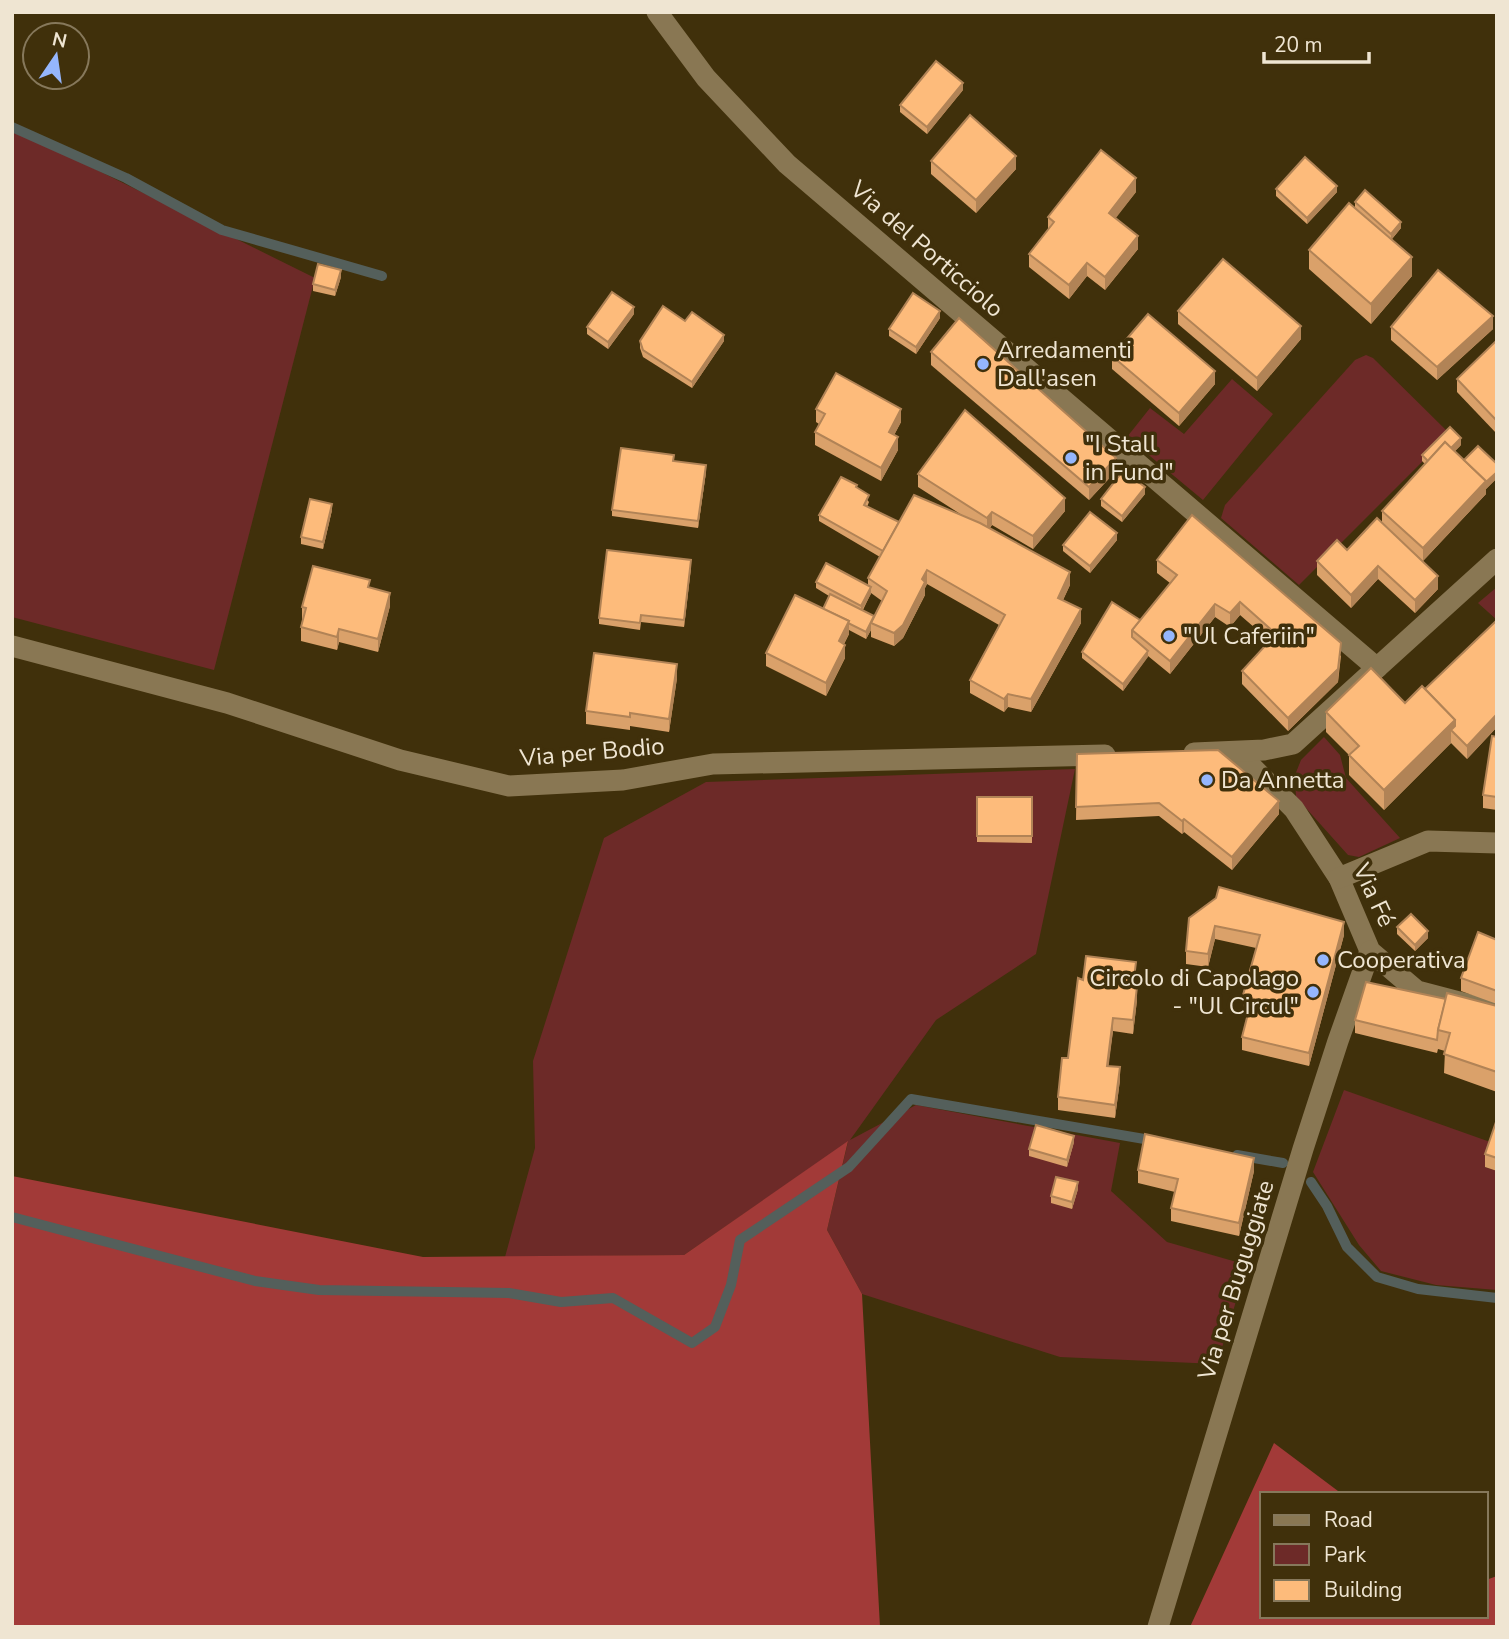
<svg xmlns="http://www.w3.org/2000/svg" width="1509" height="1639" font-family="'Nunito Sans',sans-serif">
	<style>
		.green { fill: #6d2a28 }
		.forest { fill: #a23a38 }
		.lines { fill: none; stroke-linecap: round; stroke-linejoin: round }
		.stream { stroke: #545f5b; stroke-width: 10 }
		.street { stroke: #897753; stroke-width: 21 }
		.secondary { stroke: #897753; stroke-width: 21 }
		.wall { fill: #daa16a; fill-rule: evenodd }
		.shaded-wall { fill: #b18356 }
		.building { fill: #fdbb7b; stroke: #b18356; stroke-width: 2 }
		.poi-dot { fill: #95b6fd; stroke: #40300b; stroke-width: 2.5 }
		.labels { text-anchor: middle; stroke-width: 7; stroke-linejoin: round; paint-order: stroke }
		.street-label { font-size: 24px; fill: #efe5d2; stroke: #40300b }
		.poi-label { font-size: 24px; fill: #efe5d2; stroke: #40300b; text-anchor: start }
	</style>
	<rect width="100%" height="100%" fill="#40300b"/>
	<g class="green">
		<polygon points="12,128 315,278 214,670 12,617"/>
		<polygon points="1366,355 1373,358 1450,434 1299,585 1221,518 1225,505 1355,360"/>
		<polygon points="1232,379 1273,414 1203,500 1127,437 1150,408 1184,434"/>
		<polygon points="1497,587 1497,620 1478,603"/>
		<polygon points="1324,737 1340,755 1346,778 1400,838 1359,857 1348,855 1296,797 1295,775 1301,760"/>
		<polygon points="1075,769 1036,954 936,1020 850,1140 916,1105 1120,1143 1111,1191 1167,1242 1247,1265 1217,1364 1060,1357 862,1294 827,1230 848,1142 684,1255 505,1257 535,1148 533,1061 604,838 706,782"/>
		<polygon points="1344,1090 1493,1143 1485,1167 1497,1171 1497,1290 1436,1285 1381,1271 1359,1245 1313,1172"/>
	</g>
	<g class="forest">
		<polygon points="848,1141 827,1230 862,1294 880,1627 12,1627 12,1176 423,1257 684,1255"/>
		<polygon points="1274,1443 1342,1494 1262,1494 1262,1616 1486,1616 1486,1580 1497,1576 1497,1627 1190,1627"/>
	</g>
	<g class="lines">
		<g class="stream">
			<polyline points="12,127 126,178 222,230 382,276"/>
			<polyline points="1237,1155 1283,1163"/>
			<polyline points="1311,1182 1327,1206 1347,1247 1377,1277 1418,1289 1497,1298"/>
			<polyline points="12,1217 255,1281 319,1290 509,1293 561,1302 613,1298 692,1343 715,1327 731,1285 740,1240 849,1167 911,1099 1156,1141"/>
		</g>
		<g class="street">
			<polyline points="657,12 706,78 787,164 1377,668"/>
			<polyline points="1237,752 1294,809 1339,878 1370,951 1417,991 1497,1012"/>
			<polyline points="1339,878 1428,841 1497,843"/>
			<polyline points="1158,1627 1303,1149 1338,1041 1370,951"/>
		</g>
		<g class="secondary">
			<polyline points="12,646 227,703 400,760 509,786 623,780 713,764 1105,755"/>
			<polyline points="1194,753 1264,750 1293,744 1497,559"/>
		</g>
	</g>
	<g class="wall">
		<polygon points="963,90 927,134 900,112 900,105"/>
		<polygon points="931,161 1016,169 976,213 931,174"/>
		<polygon points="1276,189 1337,192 1307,224 1276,196"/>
		<polygon points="1136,192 1115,218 1138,249 1105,290 1087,276 1069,299 1029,267 1029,254 1048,231 1048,217"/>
		<polygon points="1355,202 1401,228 1392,239 1412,276 1371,324 1309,269 1309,250 1355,208"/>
		<polygon points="341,277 335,296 313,291 313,284"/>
		<polygon points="1178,311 1301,339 1257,391 1178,324"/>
		<polygon points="634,314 608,349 587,334 587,327"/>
		<polygon points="940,318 916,354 889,336 889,329"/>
		<polygon points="685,321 724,341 692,388 643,357 640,348 640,341"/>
		<polygon points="1391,327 1493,329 1437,380 1391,340"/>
		<polygon points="1497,340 1497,434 1457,392 1457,379"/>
		<polygon points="931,352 1116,471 1089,500 931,365"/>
		<polygon points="1112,356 1215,384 1179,426 1112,369"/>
		<polygon points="816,409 901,422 894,435 898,450 881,481 815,445 815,432 819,424 816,422"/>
		<polygon points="1461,445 1455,451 1464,460 1497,464 1497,478 1486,489 1486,494 1423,561 1398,538 1438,589 1415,613 1378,579 1351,608 1317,575 1317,561 1347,550 1382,523 1382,511 1425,464 1422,461 1422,455"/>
		<polygon points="674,461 706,472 698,528 612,516 612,510"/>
		<path d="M918,474L1065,511L1033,549L992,525L990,528L1070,585L1063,600L1081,623L1031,712L1008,707L1004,712L970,693V680L999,625L927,584L925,588V595L903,638L894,646L871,637V630L866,639L849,630V634L844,644L845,658L826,696L766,666V653L823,609L829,596L816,588V582L868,585V578L880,557L819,521V515L857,488L869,502L867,507L899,522L965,517L918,487ZM871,593L882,601L874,616L863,610Z"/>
		<polygon points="1145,494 1122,522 1101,506 1101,499"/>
		<polygon points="332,510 323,549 301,544 301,537"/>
		<polygon points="1192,515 1341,656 1338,682 1288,731 1242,684 1242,671 1270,641 1240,615 1230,627 1215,617 1170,674 1148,656 1123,691 1082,658 1082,652 1140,620 1170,583 1157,573 1157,560"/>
		<polygon points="1117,540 1090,573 1063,551 1063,545"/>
		<polygon points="691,567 684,627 641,622 640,630 599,624 599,618"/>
		<polygon points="370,588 390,606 378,652 339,642 337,650 301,641 301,627 302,621 302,607"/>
		<polygon points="1497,623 1497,727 1467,759 1451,743 1384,810 1349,775 1349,755 1326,732 1326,712 1405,703 1425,689"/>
		<polygon points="677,678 669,732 630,726 630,730 586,724 586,711"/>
		<polygon points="1497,737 1497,810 1483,808 1483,795"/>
		<polygon points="1077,754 1279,814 1232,870 1184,832 1182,834 1159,816 1076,820"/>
		<polygon points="977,797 1032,797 1032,843 977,842"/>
		<polygon points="1189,918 1344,935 1309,1066 1242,1050 1242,1037 1249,1010 1243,1008 1243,995 1256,948 1215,939 1208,967 1186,964 1186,951"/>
		<polygon points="1397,927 1428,938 1415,951 1397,934"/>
		<polygon points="1497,940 1497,1004 1461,991 1461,978"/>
		<polygon points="1136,976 1134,986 1137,1000 1133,1034 1113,1031 1108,1066 1120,1080 1115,1118 1058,1110 1058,1097 1068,1058 1083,980"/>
		<polygon points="1446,999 1497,1006 1497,1092 1444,1073 1445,1051 1438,1049 1437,1053 1355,1033 1355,1020"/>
		<polygon points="1497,1119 1497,1171 1485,1167 1485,1154"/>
		<polygon points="1074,1142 1067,1167 1029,1156 1029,1149"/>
		<polygon points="1138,1170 1254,1171 1239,1236 1171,1221 1171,1208 1175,1192 1138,1183"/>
		<polygon points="1078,1189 1072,1209 1051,1203 1051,1196"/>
	</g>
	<g class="shaded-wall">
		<polygon points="963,83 963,90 927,134 927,127"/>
		<polygon points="1016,156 1016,169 976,213 976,200"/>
		<polygon points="1136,178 1136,192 1109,227 1109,213"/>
		<polygon points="1337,186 1337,192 1307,224 1307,218"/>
		<polygon points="1401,222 1401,228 1391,240 1391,234"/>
		<polygon points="1138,236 1138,249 1105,290 1105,277"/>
		<polygon points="1412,257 1412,276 1371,324 1371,304"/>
		<polygon points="1087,263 1087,276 1069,299 1069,285"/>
		<polygon points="341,270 341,277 335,296 335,290"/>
		<polygon points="634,307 634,314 608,349 608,342"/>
		<polygon points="940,311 940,318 916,354 916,347"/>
		<polygon points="1493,316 1493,329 1437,380 1437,367"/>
		<polygon points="1301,326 1301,339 1257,391 1257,378"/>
		<polygon points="724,335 724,341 692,388 692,382"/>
		<polygon points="1215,371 1215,384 1179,426 1179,413"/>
		<polygon points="901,409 901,422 889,445 889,432"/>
		<polygon points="898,437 898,450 881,481 881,468"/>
		<polygon points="1461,438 1461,445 1448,458 1448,451"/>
		<polygon points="1116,458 1116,471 1089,500 1089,487"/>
		<polygon points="706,465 706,472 698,528 698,521"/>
		<polygon points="1497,472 1497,478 1486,489 1486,494 1423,561 1423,548 1486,481"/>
		<polygon points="1145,487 1145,494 1122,522 1122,516"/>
		<polygon points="1065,498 1065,511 1033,549 1033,536"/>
		<polygon points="332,504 332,510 323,549 323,542"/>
		<polygon points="992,512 992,525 987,531 987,518"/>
		<polygon points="1117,533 1117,540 1090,573 1090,566"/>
		<polygon points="691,560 691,567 684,627 684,620"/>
		<polygon points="1378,566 1378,579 1351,608 1351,595"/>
		<polygon points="927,570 927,584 925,588 925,595 903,638 894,646 894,633"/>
		<polygon points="1070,572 1070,585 1058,611 1058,598"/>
		<polygon points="1438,576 1438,589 1415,613 1415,600"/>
		<polygon points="871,587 871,594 861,612 861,606"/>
		<polygon points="390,593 390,606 378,652 378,639"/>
		<polygon points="1240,602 1240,615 1230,627 1230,613"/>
		<polygon points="1215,604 1215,617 1170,674 1170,661"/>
		<polygon points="1081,609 1081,623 1031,712 1031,699"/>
		<polygon points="874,616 871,623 871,630 866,639 866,632"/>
		<polygon points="849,621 849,634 839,654 839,641"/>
		<polygon points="339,629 339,642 337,650 337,637"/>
		<polygon points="1341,643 1338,682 1288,731 1288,718"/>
		<polygon points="845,645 845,658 826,696 826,683"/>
		<polygon points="1148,651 1148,657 1123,691 1123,684"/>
		<polygon points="677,664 677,678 669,732 669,719"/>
		<polygon points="1008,694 1008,707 1004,712 1004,699"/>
		<polygon points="1497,714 1497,727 1467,759 1467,746"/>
		<polygon points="1455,720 1455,735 1451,730 1451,743 1384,810 1384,790"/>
		<polygon points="1279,801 1279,814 1232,870 1232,857"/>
		<polygon points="1184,819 1184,832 1182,834 1182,821"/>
		<polygon points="1344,922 1344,935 1309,1066 1309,1053"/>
		<polygon points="1215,926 1215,939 1208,967 1208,954"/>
		<polygon points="1428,931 1428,938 1415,951 1415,945"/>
		<polygon points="1136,962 1136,976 1133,999 1133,986"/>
		<polygon points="1137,987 1137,1000 1133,1034 1133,1020"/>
		<polygon points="1113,1018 1113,1031 1107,1079 1107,1066"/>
		<polygon points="1120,1067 1120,1080 1115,1118 1115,1105"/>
		<polygon points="1074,1136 1074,1142 1067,1167 1067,1160"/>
		<polygon points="1254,1158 1254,1171 1239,1236 1239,1223"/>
		<polygon points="1078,1182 1078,1189 1072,1209 1072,1202"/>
	</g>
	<g class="building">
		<polygon points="936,61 963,83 927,127 900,105"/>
		<polygon points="970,115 1016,156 976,200 931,161"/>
		<polygon points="1101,150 1136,178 1109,213 1138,236 1105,277 1087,263 1069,285 1029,254 1054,222 1048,217"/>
		<polygon points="1305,157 1337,186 1307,218 1276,189"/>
		<polygon points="1365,190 1401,222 1391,234 1355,202"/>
		<polygon points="1349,203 1412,257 1371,304 1309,250"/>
		<polygon points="1223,259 1301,326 1257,378 1178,311"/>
		<polygon points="318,264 341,270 335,290 313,284"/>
		<polygon points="1438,270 1493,316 1437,367 1391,327"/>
		<polygon points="612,292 634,307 608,342 587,327"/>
		<polygon points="913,293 940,311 916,347 889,329"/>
		<polygon points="663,306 685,321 692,312 724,335 692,382 643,350 640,341"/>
		<polygon points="1148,314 1215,371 1179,413 1112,356"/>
		<polygon points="959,318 1116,458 1089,487 931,352"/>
		<polygon points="1497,340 1497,421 1457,379"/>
		<polygon points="836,373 901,409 889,432 898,437 881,468 815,432 825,414 816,409"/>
		<polygon points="965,410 1065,498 1033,536 992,512 987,518 918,474"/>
		<polygon points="1450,427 1461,438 1451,448 1445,442 1428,461 1422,455"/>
		<polygon points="1445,442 1486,481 1423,548 1382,511"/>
		<polygon points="1478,446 1497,464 1497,472 1486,482 1486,481 1464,460"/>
		<polygon points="621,448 674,455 673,461 706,465 698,521 612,510"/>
		<polygon points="1123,471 1145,487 1122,516 1101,499"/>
		<polygon points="841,477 857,485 856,487 869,495 864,505 899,522 883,551 819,515"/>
		<polygon points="914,495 980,523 1070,572 1058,598 1081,609 1031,699 1008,694 1004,699 970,680 1005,615 927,570 922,579 925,582 903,625 894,633 871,623 887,591 868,578"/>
		<polygon points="310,499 332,504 323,542 301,537"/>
		<polygon points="1090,512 1117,533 1090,566 1063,545"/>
		<polygon points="1192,515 1341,643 1338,669 1288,718 1242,671 1276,634 1240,602 1230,613 1215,604 1170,661 1132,630 1177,575 1157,560"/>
		<polygon points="1377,518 1438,576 1415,600 1378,566 1351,595 1317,561 1337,540 1347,550"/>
		<polygon points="607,550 691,560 684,620 641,615 640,623 599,618"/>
		<polygon points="826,563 871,587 861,606 816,582"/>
		<polygon points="313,566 370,580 368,587 390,593 378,639 339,629 337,637 301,627 306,608 302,607"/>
		<polygon points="830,594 874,616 866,632 848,623 849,621 823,609"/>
		<polygon points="795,595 849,621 839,641 845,645 826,683 766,653"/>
		<polygon points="1112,602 1140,620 1132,630 1132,637 1148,651 1123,684 1082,652"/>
		<polygon points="1495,622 1497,623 1497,714 1467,746 1451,730 1455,726 1455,720 1425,689"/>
		<polygon points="594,653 677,664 669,719 630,713 630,717 586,711"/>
		<polygon points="1371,668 1405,703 1422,686 1455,720 1384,790 1349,755 1359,746 1326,712"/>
		<polygon points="1492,736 1497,737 1497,797 1483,795"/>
		<polygon points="1218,750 1279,801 1232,857 1184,819 1182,821 1159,803 1076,807 1077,754"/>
		<rect x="977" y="797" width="55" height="39"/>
		<polygon points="1219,887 1344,922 1309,1053 1242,1037 1252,998 1243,995 1260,935 1215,926 1208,954 1186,951 1189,918 1216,898"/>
		<polygon points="1411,914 1428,931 1415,945 1397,927"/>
		<polygon points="1478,932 1497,940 1497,991 1461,978"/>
		<polygon points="1086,956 1136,962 1133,986 1137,987 1133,1020 1113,1018 1107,1066 1120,1067 1115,1105 1058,1097 1062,1058 1068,1058 1078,978 1083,980"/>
		<polygon points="1366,982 1446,999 1438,1030 1437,1040 1355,1020"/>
		<polygon points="1447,993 1497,1006 1497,1072 1444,1054 1450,1033 1438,1030"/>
		<polygon points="1497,1119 1497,1158 1485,1154"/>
		<polygon points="1036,1125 1074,1136 1067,1160 1029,1149"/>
		<polygon points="1145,1134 1254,1158 1239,1223 1171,1208 1178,1179 1138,1170"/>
		<polygon points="1056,1177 1078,1182 1072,1202 1051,1196"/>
	</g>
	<g class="poi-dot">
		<circle cx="983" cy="364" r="7"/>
		<circle cx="1071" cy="458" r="7"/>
		<circle cx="1169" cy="636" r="7"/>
		<circle cx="1207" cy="780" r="7"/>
		<circle cx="1323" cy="960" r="7"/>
		<circle cx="1313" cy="992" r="7"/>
	</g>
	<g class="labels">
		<g class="street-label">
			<text transform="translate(927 249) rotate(41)" y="8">Via del Porticciolo</text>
			<text transform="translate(592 752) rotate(-5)" y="8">Via per Bodio</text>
			<text transform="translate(1374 895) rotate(65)" y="8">Via Fé</text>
			<text transform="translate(1236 1280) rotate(-73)" y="8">Via per Buguggiate</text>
		</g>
		<g class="poi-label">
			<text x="997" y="358">Arredamenti<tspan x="997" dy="28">Dall'asen</tspan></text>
			<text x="1085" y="452">"I Stall<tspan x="1085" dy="28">in Fund"</tspan></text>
			<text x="1183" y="644">"Ul Caferiin"</text>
			<text x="1221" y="788">Da Annetta</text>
			<text x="1337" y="968">Cooperativa</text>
			<text x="1299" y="986" text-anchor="end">Circolo di Capolago<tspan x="1299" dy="28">- "Ul Circul"</tspan></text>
		</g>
	</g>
	<rect width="1509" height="1639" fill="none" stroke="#efe5d2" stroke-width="28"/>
	<rect x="1260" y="1492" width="228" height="126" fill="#40300b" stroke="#86785b" stroke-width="2"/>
	<rect x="1274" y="1515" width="35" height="10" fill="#897753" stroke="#86785b" stroke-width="2"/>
	<text x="1324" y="1527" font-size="21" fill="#efe5d2">Road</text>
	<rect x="1274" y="1544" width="35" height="21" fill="#6d2a28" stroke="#86785b" stroke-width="2"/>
	<text x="1324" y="1562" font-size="21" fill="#efe5d2">Park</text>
	<rect x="1274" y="1580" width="35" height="21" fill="#fdbb7b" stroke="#86785b" stroke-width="2"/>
	<text x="1324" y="1597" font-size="21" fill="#efe5d2">Building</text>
	<g transform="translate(56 56) rotate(13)"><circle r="33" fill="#40300b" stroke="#86785b" stroke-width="2"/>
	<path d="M0-5L12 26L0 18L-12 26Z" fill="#95b6fd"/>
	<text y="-10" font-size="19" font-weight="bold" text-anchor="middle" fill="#efe5d2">N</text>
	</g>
	<path d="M1264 52v10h105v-10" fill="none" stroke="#efe5d2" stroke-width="3.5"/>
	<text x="1274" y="52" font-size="21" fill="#efe5d2" stroke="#40300b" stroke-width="5" paint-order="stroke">20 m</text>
</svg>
